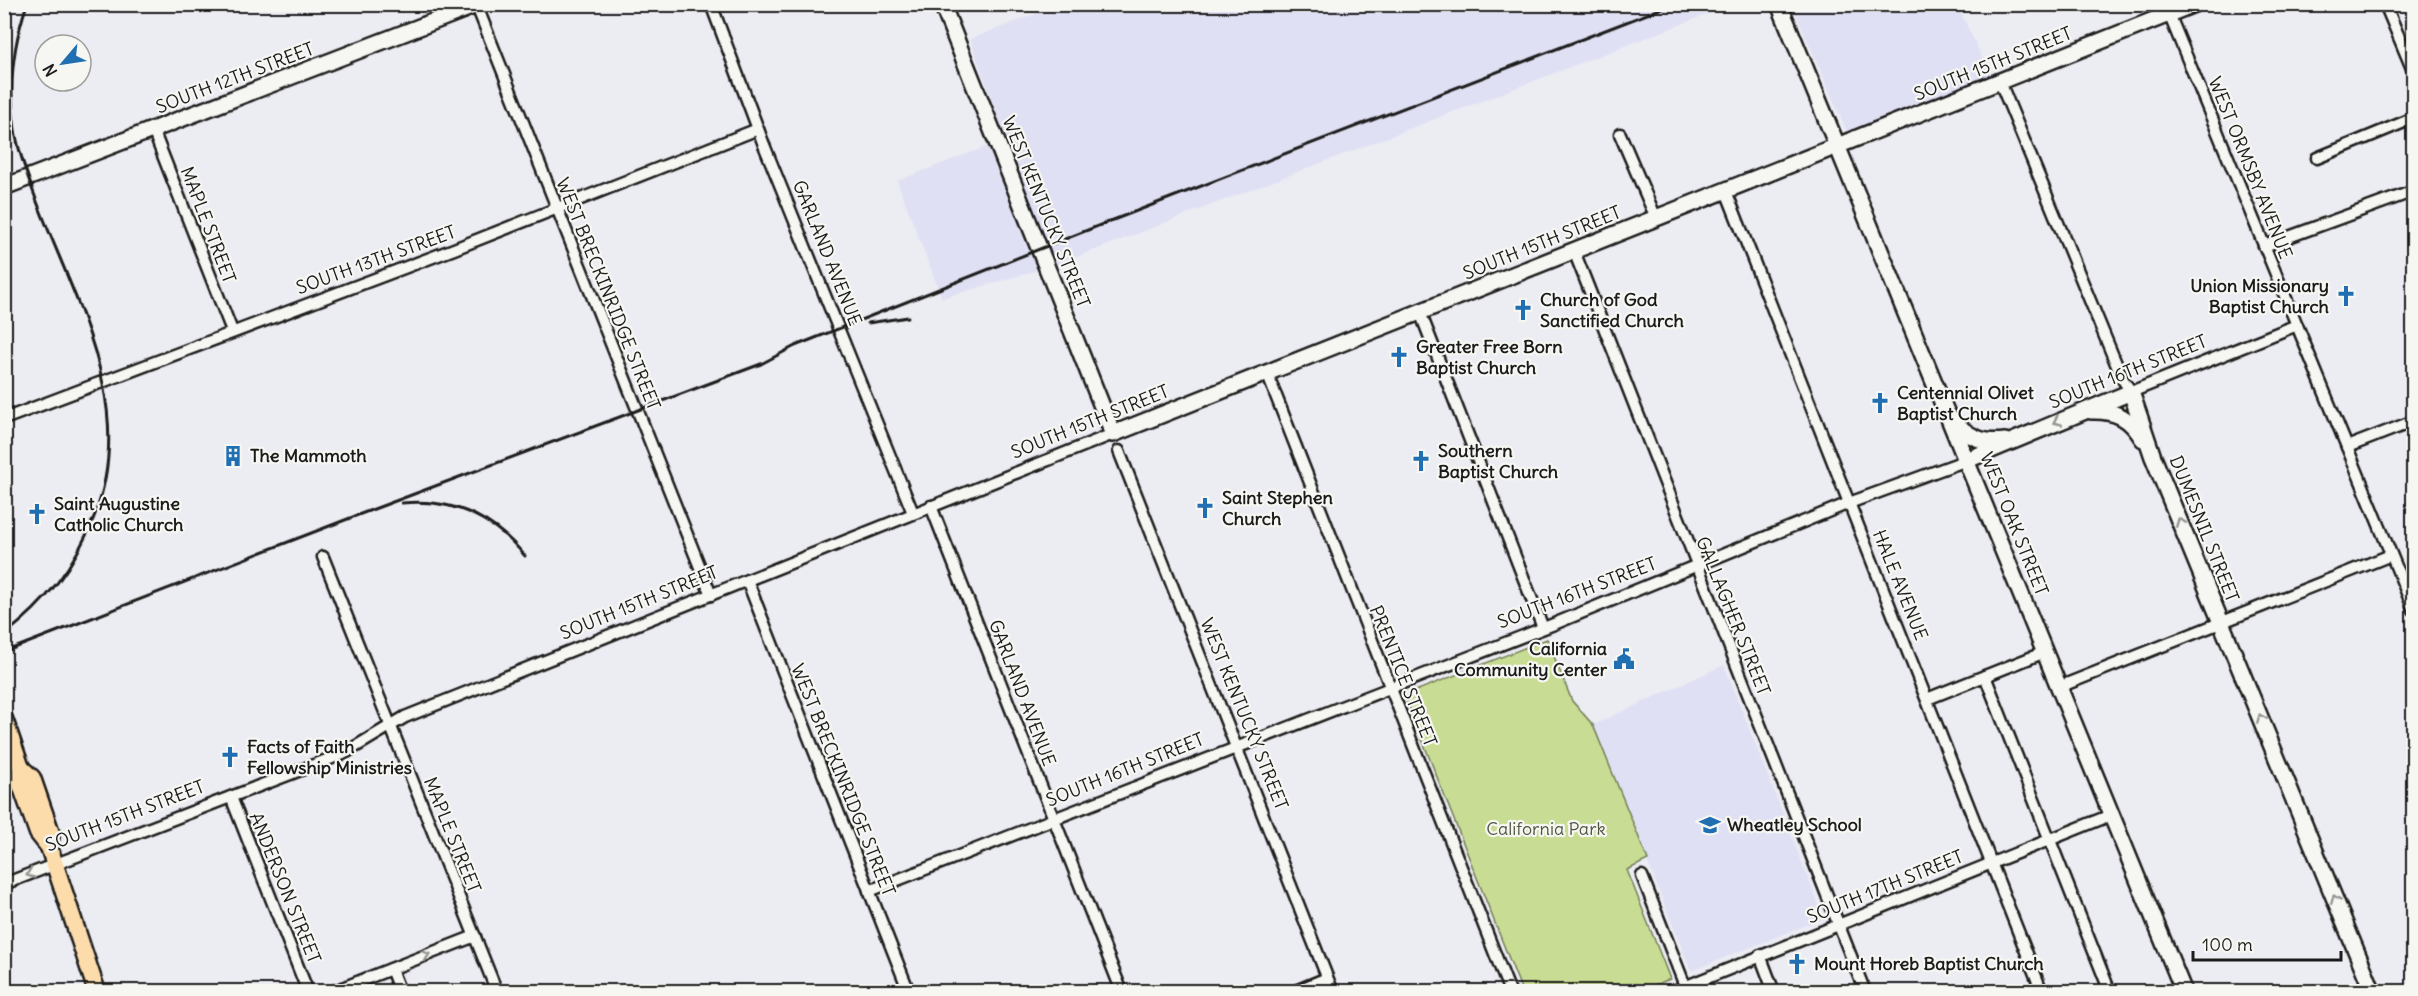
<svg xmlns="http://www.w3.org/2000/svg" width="2418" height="996" font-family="Delius,sans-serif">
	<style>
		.built { fill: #e0e0f4 }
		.green { fill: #c8dd93; stroke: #727c58; stroke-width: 1.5 }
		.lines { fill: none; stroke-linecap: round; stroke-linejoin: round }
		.street-casing { stroke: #1c1c1c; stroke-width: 15 }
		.secondary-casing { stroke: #1c1c1c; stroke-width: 20 }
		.primary-casing { stroke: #1c1c1c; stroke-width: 21 }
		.street { stroke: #f6f6f2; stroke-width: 10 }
		.secondary { stroke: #f6f6f2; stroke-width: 15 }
		.primary { stroke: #fddcac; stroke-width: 16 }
		.rail { stroke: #1c1c1c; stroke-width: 3 }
		.oneway { stroke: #949492 }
		.labels { text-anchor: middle; stroke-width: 4.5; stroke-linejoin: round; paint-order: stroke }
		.street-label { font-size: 18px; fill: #1c1c1c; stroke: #f6f6f2 }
		.poi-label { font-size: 18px; font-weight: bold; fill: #1c1c1c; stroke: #f6f6f2; text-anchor: start }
		.park-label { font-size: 18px; fill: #505640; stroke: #f6f6f2 }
	</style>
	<rect width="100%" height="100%" fill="#ececf3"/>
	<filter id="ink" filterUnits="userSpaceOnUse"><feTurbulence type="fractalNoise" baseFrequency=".0167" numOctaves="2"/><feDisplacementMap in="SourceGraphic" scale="12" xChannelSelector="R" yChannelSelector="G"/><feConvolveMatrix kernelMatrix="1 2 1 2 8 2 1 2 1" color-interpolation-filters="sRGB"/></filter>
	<g filter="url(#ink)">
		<g class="built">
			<polygon points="1059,5 1731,5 1056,265 942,298 897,181 1006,139 970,39"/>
			<polygon points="1792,5 1957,5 1993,80 1847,132"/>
			<polygon points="1724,665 1824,918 1691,971 1593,725"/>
		</g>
		<polygon class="green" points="1547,639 1572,701 1593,725 1648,860 1627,870 1670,979 1639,991 1522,991 1406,699 1410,693"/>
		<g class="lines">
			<defs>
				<g id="street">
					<polyline points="476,4 711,595"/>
					<polyline points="711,4 764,145 913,513"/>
					<polyline points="2165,4 2414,610"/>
					<polyline points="2385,4 2414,73"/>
					<polyline points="2000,82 2122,378 2131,392 2297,325"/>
					<polyline points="153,130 232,331"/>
					<polyline points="1620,134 1656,218"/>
					<polyline points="2317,158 2414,118"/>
					<polyline points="1726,191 2042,992"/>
					<polyline points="2264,246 2414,191"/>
					<polyline points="1574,251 1865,992"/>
					<polyline points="1420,312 1543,628"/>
					<polyline points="1267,373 1510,992"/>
					<polyline points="4,419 454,249 758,129"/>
					<polyline points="2347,447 2414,421"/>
					<polyline points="1119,451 1333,992"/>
					<polyline points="931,506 1122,992"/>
					<polyline points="323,557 497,992"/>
					<polyline points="747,580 909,992"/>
					<polyline points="1985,676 2110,992"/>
					<polyline points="2059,687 2391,555"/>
					<polyline points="1927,699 2045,652"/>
					<polyline points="231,797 308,992"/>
					<polyline points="1642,876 1687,991"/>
					<polyline points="4,884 345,753 405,717 1113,434"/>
					<polyline points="869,891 1554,624 1849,503 1967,460"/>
					<polyline points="1760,955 1774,992"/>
					<polyline points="391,969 400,992"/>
					<polyline points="332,992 475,936"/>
					<polyline points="1293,992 1327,978"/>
					<polyline points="1672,992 2111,815"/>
				</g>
				<g id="secondary">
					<polyline points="942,4 1113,434 2194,4"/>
					<polyline points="1779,4 2184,992"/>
					<polyline points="4,187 479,4"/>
					<path d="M2091,411C2116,410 2130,418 2143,439"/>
					<path d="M1952,420C1967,436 1982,444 2005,441"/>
					<polyline points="1967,460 2131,392 2153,457 2373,992"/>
				</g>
				<g id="primary">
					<polyline points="4,719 21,768 21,785 38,833 49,847 97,992"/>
					<polyline points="21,768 32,778 51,833 49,847"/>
				</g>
			</defs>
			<use href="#street" class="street-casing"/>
			<use href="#secondary" class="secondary-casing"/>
			<use href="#primary" class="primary-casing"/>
			<use href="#street" class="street"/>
			<use href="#secondary" class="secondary"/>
			<use href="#primary" class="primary"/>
			<g class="rail">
				<polyline points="87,4 89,10"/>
				<polyline points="868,323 908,317"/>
				<path d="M402,503C453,498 493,517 525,556"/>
				<path d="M4,635C46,603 75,566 94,517C139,404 71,295 33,191C26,171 18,151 15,130C8,88 13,45 27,4"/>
				<polyline points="4,652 358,515 761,364 795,346 1108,222 1673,4"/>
			</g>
		</g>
		<defs><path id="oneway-chevron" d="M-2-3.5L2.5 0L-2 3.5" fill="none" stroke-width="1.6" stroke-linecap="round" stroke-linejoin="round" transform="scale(1.5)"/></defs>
		<g class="oneway">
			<use href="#oneway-chevron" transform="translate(2057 421) rotate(157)"/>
			<use href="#oneway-chevron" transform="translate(2180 522) rotate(-112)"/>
			<use href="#oneway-chevron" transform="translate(2261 718) rotate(-112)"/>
			<use href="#oneway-chevron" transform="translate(30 874) rotate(158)"/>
			<use href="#oneway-chevron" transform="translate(2335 899) rotate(-112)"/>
			<use href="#oneway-chevron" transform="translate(426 955) rotate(-21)"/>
		</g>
	</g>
	<defs>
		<symbol id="church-bare" viewBox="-9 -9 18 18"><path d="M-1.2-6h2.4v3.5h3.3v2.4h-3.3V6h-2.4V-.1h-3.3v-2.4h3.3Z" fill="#1f6fb2" stroke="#f6f6f2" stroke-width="2.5" paint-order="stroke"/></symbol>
		<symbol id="building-bare" viewBox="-9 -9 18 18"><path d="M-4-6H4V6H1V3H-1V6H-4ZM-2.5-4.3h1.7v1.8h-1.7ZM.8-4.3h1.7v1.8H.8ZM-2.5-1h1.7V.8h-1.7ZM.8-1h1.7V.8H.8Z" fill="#1f6fb2" stroke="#f6f6f2" stroke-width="2.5" paint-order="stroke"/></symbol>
		<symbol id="civic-bare" viewBox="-9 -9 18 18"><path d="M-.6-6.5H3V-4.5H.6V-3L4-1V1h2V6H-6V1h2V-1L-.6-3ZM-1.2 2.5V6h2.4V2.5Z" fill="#1f6fb2" stroke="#f6f6f2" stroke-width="2.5" paint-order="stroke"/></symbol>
		<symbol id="school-bare" viewBox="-9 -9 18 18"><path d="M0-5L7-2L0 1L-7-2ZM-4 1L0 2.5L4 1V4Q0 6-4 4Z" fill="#1f6fb2" stroke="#f6f6f2" stroke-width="2.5" paint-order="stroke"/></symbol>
	</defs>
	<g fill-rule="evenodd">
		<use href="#church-bare" x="2331" y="281" width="30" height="30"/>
		<use href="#church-bare" x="1508" y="295" width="30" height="30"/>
		<use href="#church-bare" x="1384" y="342" width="30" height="30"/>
		<use href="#church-bare" x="1865" y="388" width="30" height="30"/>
		<use href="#building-bare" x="218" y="441" width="30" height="30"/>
		<use href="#church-bare" x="1406" y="446" width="30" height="30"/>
		<use href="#church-bare" x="1190" y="493" width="30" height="30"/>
		<use href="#church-bare" x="22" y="499" width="30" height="30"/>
		<use href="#civic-bare" x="1609" y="644" width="30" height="30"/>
		<use href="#church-bare" x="215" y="742" width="30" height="30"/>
		<use href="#school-bare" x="1695" y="810" width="30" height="30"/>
		<use href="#church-bare" x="1782" y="949" width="30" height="30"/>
	</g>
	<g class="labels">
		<g class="street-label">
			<text transform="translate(1993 64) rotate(-22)" y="6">SOUTH 15TH STREET</text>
			<text transform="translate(235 78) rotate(-21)" y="6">SOUTH 12TH STREET</text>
			<text transform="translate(2250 168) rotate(68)" y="6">WEST ORMSBY AVENUE</text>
			<text transform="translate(1046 212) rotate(68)" y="6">WEST KENTUCKY STREET</text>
			<text transform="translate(208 225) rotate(69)" y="6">MAPLE STREET</text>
			<text transform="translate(1542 243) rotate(-22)" y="6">SOUTH 15TH STREET</text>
			<text transform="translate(827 253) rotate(68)" y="6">GARLAND AVENUE</text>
			<text transform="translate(376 260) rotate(-20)" y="6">SOUTH 13TH STREET</text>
			<text transform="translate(608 294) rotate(68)" y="6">WEST BRECKINRIDGE STREET</text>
			<text transform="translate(2128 372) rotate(-22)" y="6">SOUTH 16TH STREET</text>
			<text transform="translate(1090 422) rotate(-22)" y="6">SOUTH 15TH STREET</text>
			<text transform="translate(2014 524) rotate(68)" y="6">WEST OAK STREET</text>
			<text transform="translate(2204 529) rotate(68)" y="6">DUMESNIL STREET</text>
			<text transform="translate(1900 585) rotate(68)" y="6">HALE AVENUE</text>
			<text transform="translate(1577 593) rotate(-21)" y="6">SOUTH 16TH STREET</text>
			<text transform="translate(639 603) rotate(-22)" y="6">SOUTH 15TH STREET</text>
			<text transform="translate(1733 616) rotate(68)" y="6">GALLAGHER STREET</text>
			<text transform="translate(1403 676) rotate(68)" y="6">PRENTICE STREET</text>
			<text transform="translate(1022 693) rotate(69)" y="6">GARLAND AVENUE</text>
			<text transform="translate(1244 714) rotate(68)" y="6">WEST KENTUCKY STREET</text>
			<text transform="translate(1125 770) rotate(-22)" y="6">SOUTH 16TH STREET</text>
			<text transform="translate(843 780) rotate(68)" y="6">WEST BRECKINRIDGE STREET</text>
			<text transform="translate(125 816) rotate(-21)" y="6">SOUTH 15TH STREET</text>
			<text transform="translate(452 835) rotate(68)" y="6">MAPLE STREET</text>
			<text transform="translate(1885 887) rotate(-22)" y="6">SOUTH 17TH STREET</text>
			<text transform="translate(285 888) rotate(68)" y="6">ANDERSON STREET</text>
		</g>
		<g class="poi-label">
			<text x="2329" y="292" text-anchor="end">Union Missionary<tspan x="2329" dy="21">Baptist Church</tspan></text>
			<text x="1540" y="306">Church of God<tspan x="1540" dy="21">Sanctified Church</tspan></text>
			<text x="1416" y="353">Greater Free Born<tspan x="1416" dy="21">Baptist Church</tspan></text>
			<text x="1897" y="399">Centennial Olivet<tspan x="1897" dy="21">Baptist Church</tspan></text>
			<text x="1438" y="457">Southern<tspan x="1438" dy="21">Baptist Church</tspan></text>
			<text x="250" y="462">The Mammoth</text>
			<text x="1222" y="504">Saint Stephen<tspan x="1222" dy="21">Church</tspan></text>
			<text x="54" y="510">Saint Augustine<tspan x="54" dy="21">Catholic Church</tspan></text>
			<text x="1607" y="655" text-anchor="end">California<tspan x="1607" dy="21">Community Center</tspan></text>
			<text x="247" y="753">Facts of Faith<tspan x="247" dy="21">Fellowship Ministries</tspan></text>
			<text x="1727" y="831">Wheatley School</text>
			<text x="1814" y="970">Mount Horeb Baptist Church</text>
		</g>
		<g class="park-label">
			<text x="1546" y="835">California Park</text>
		</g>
	</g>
	<rect width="2418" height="996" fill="none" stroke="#f6f6f2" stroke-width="24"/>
	<rect x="12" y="12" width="2394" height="972" fill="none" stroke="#1c1c1c" stroke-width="2" filter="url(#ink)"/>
	<g transform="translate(63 63) rotate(241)"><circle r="28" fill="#f6f6f2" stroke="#9f9f9c" stroke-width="1.5"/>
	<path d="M0-4.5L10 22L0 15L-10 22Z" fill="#1f6fb2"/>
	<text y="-9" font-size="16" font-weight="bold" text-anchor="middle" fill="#1c1c1c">N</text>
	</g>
	<path d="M2193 951v9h148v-9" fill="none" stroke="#1c1c1c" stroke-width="3"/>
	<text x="2202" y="951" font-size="18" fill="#1c1c1c" stroke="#f6f6f2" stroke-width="4.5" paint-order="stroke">100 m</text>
</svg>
